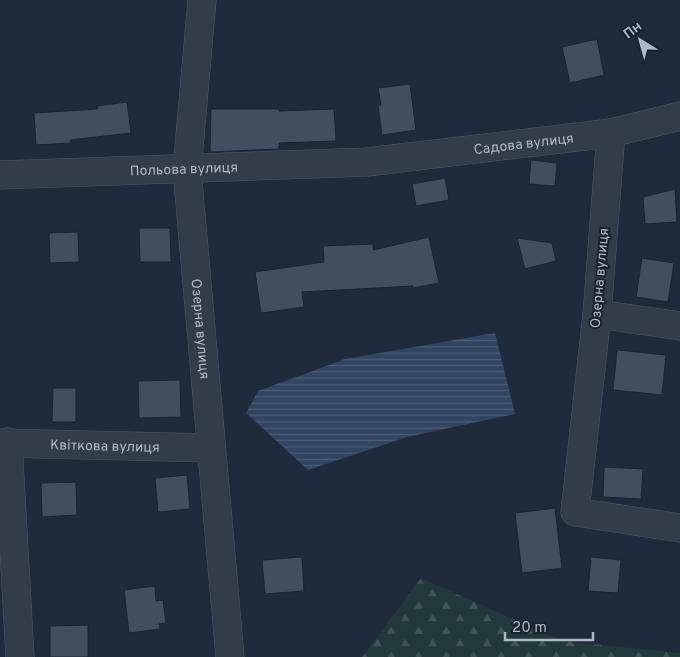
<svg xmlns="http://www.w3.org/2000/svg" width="680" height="657" font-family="Overpass,sans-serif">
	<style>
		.forest { fill: url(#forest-firs) }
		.water { fill: url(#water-rules) }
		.building { fill: #404e60; stroke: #1b2431 }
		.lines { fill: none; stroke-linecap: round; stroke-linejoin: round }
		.street-casing { stroke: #4e5865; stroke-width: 29 }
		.street { stroke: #333d4a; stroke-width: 28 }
		.labels { text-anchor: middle; stroke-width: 4; stroke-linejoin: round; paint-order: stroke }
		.street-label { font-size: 14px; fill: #aeb8c7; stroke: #19222f }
	</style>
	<defs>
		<pattern id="forest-firs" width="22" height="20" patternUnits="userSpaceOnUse" patternTransform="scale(1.25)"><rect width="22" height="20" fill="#21393b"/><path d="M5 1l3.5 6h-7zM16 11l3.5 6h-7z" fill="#3f5456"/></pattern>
		<pattern id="water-rules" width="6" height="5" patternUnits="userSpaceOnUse" patternTransform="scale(1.25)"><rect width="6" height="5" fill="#304561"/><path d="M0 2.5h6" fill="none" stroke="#4b5e76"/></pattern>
	</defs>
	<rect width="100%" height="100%" fill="#1f2b3a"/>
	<polygon class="forest" points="421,578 562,641 680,653 680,657 362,657"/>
	<polygon class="water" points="495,333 515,414 407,437 308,470 246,413 258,391 345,359"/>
	<g class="building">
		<polygon points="597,39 604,75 570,83 562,47"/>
		<polygon points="410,84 416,130 382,135 378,106 381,105 378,88"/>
		<polygon points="127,102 131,133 70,140 71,143 36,145 34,113 98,109 97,106"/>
		<polygon points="211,109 279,109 279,111 334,109 336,141 279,143 279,149 210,152"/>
		<polygon points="531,160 557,163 555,186 529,184"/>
		<polygon points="445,178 449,200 416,206 412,184"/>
		<polygon points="675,189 677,222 645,224 643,197"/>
		<polygon points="139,228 170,228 171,262 140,262"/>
		<polygon points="78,232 79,262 50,263 49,233"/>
		<polygon points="429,237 439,283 413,288 413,286 302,292 304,307 261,313 255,272 324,262 323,246 373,244 373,250"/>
		<polygon points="517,238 552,243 556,261 525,269"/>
		<polygon points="642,258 674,263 668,302 636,297"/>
		<polygon points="617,350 666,355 662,395 613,390"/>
		<polygon points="180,380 181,417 139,418 138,381"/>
		<polygon points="53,388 76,388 76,422 52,422"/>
		<polygon points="604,467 643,469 641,499 603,497"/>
		<polygon points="187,475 190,509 158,512 155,478"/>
		<polygon points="76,482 77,515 42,517 41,483"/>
		<polygon points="555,508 562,568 522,573 515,513"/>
		<polygon points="302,557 304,591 265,594 262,560"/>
		<polygon points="591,557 621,560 618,593 588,591"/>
		<polygon points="155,586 156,601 163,600 166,623 159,624 160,629 129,633 124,590"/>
		<polygon points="88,625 88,657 50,657 50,626"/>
	</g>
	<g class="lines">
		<defs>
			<g id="street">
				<path id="s1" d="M202,0L187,170L230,657"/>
				<polyline points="611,133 597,314 575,512 680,528"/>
				<path id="s2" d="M0,175L367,162L611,133L680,116"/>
				<polyline points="597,314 680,326"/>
				<polyline points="8,442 20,657"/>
				<path id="s3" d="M0,443L211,448"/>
			</g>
		</defs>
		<use href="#street" class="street-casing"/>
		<use href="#street" class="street"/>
	</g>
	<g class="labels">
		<g class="street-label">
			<text dy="5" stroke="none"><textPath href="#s2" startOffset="525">Садова вулиця</textPath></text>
			<text dy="5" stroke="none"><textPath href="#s2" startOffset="184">Польова вулиця</textPath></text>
			<text transform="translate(599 278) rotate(-85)" y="5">Озерна вулиця</text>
			<text dy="5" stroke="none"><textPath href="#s1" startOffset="330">Озерна вулиця</textPath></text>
			<text dy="5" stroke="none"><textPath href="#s3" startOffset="105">Квіткова вулиця</textPath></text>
		</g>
	</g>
	<g transform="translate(640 40) rotate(323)" stroke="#19222f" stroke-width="4" paint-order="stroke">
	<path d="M0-4L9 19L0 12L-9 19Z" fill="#aeb8c7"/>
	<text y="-8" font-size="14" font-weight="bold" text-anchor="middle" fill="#aeb8c7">Пн</text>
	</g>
	<path d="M505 632v8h88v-8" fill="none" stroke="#aeb8c7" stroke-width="2.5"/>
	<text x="512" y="632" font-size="15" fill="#aeb8c7" stroke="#19222f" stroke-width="4" paint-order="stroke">20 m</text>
</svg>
